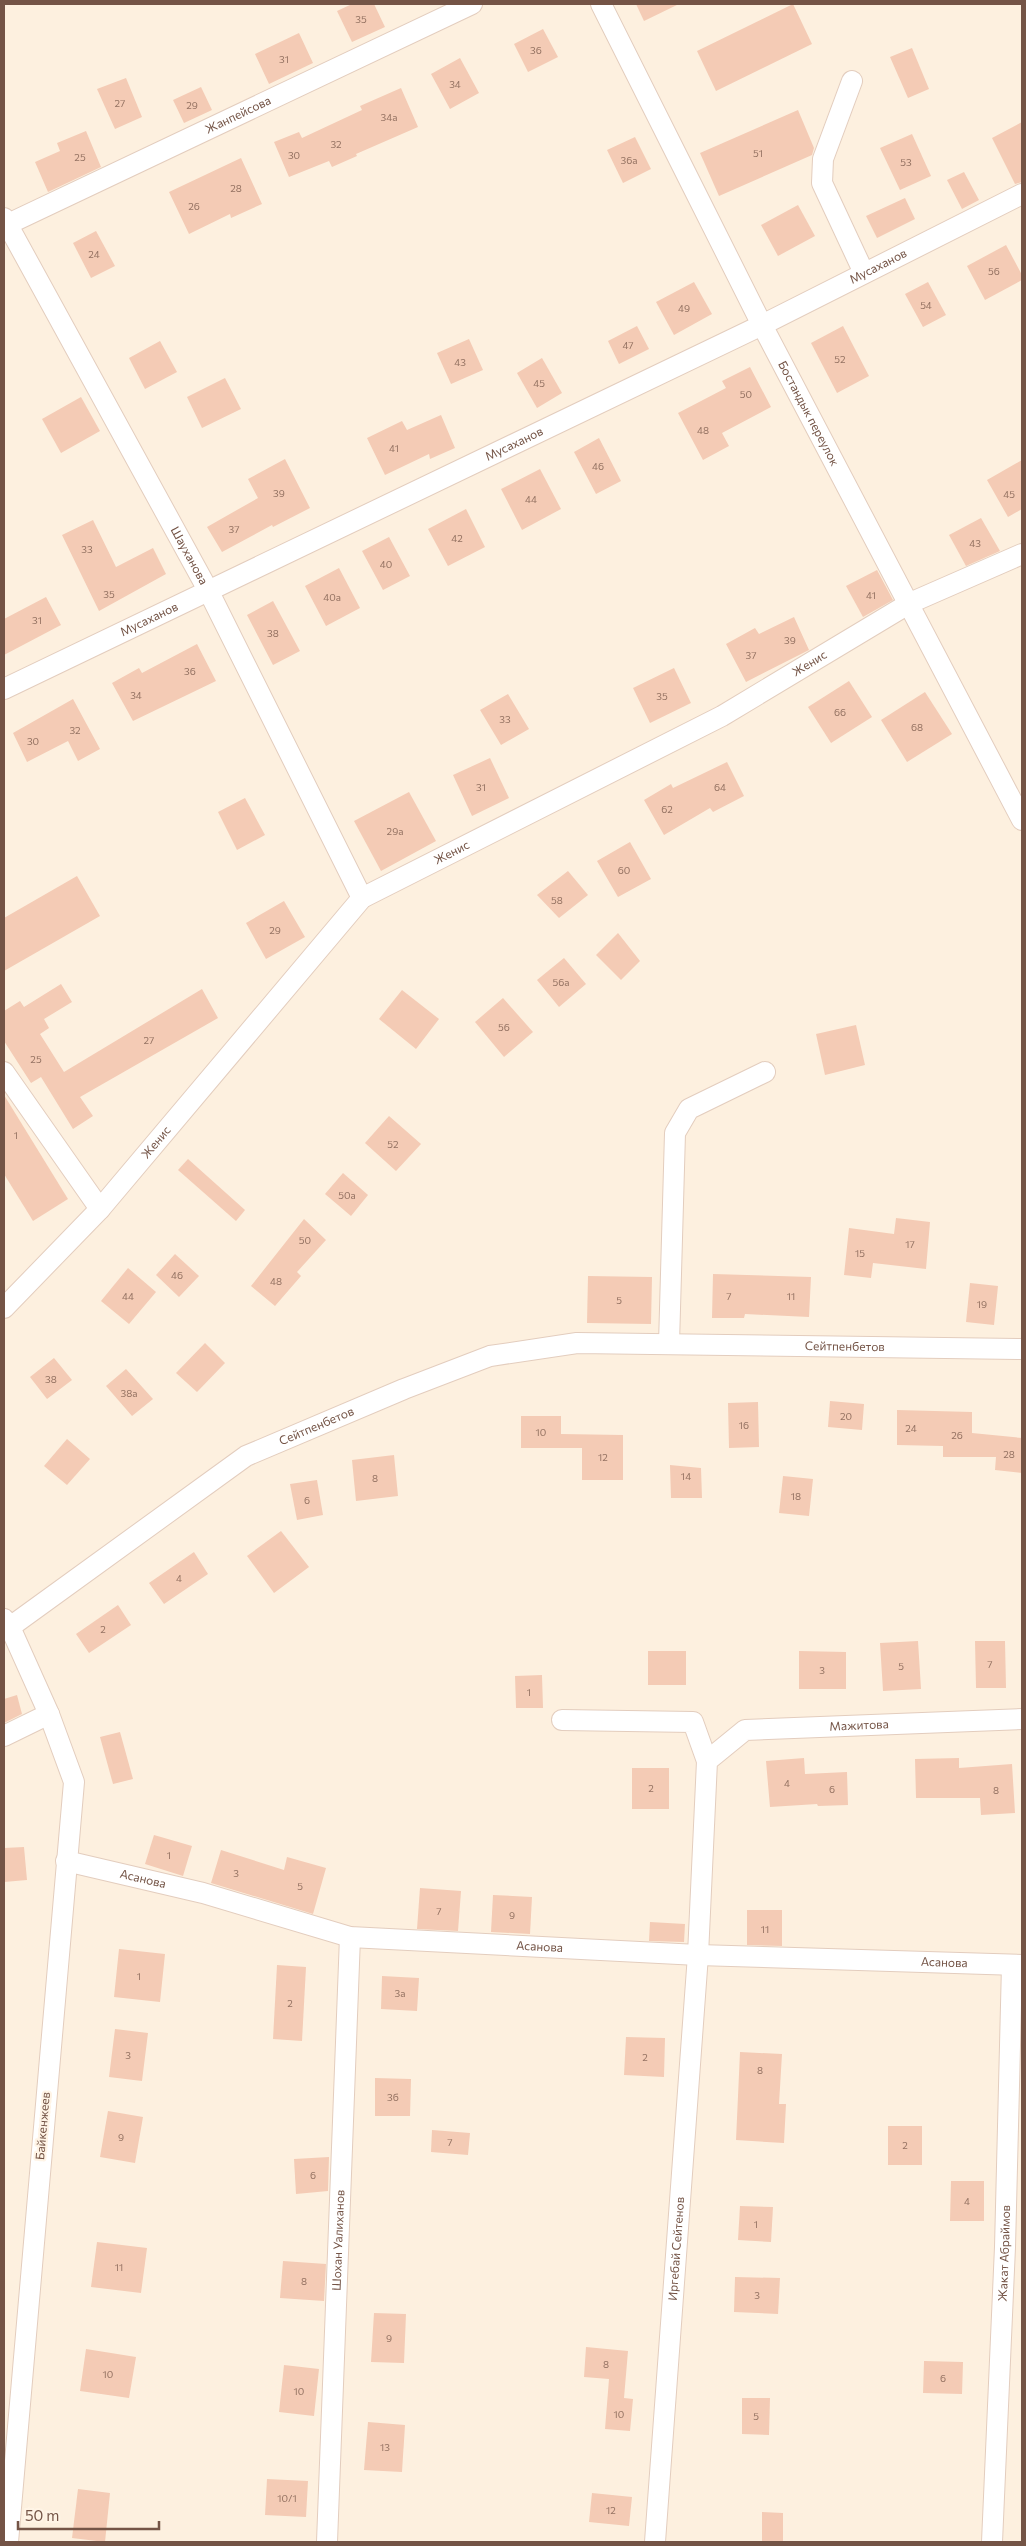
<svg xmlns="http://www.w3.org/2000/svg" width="1026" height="2546" font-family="Commissioner,sans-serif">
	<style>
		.building { fill: #f4cbb5 }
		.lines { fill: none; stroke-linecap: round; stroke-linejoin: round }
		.minor-casing { stroke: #e3cdbe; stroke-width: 22 }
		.minor { stroke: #fff; stroke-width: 20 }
		.labels { text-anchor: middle; stroke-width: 4.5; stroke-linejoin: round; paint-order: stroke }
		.number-label { font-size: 10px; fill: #947262 }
		.street-label { font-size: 12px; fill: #745446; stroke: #fff4e6 }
	</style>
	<rect width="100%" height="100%" fill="#fdf0df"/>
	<g class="building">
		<polygon points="352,4 374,4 385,27 352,42 337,11"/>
		<polygon points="636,4 679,4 644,21"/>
		<polygon points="793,4 812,44 716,91 697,51"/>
		<polygon points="543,29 558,57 528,72 514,44"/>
		<polygon points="299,33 313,63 269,84 255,54"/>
		<polygon points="912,48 929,89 908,98 890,57"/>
		<polygon points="460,58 479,93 450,109 431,74"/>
		<polygon points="126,78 142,117 115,129 97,89"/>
		<polygon points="201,87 212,110 184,123 173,100"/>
		<polygon points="401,88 418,127 356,154 357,156 332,167 329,161 289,177 274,142 299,132 302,138 362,110 360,106"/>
		<polygon points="798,110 814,148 812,155 719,196 700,153"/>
		<polygon points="1022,122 1022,182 1015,184 992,138"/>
		<polygon points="86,131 101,167 48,192 35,162 60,151 57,143"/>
		<polygon points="912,134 931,176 900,190 880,148"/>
		<polygon points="635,137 651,169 623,183 607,150"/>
		<polygon points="241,158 262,204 231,218 230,214 189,234 169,192"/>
		<polygon points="964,172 979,200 962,209 947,180"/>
		<polygon points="905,198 915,219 877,238 866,216"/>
		<polygon points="798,205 815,236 778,256 761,225"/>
		<polygon points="96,231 115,266 91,278 73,243"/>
		<polygon points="1006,245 1022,275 1022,280 985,300 967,266"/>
		<polygon points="694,282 712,314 674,335 656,302"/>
		<polygon points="928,282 946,315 923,327 905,294"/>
		<polygon points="637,326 649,349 619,364 608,341"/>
		<polygon points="843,326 869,376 837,393 811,343"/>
		<polygon points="469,339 483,370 451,384 437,353"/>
		<polygon points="160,341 177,372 145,389 129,358"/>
		<polygon points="542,358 562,393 537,408 517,373"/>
		<polygon points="750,367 771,407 722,433 729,446 703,460 678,413 726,388 722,381"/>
		<polygon points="225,378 241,409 202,428 187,397"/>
		<polygon points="81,397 100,431 61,453 42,419"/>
		<polygon points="441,415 455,448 430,459 429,454 385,475 367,438 402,421 407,430"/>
		<polygon points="599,438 621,481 596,494 574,452"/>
		<polygon points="285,459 310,508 273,527 272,525 222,552 207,527 258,498 248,479"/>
		<polygon points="1022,460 1022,509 1008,517 987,480"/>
		<polygon points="540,469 561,509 522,530 501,489"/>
		<polygon points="466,509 485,547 448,566 428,529"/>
		<polygon points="981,518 1000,551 966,566 949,535"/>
		<polygon points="93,520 116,567 153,548 166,574 99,611 62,535"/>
		<polygon points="389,537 410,576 383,590 362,551"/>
		<polygon points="339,568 360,608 326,626 305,586"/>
		<polygon points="877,570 893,600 863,617 846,586"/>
		<polygon points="46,597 61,625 4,655 4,619"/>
		<polygon points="273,601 300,651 273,665 247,615"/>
		<polygon points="794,617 809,650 746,682 726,644 755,628 759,634"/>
		<polygon points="197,644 216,681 133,721 112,683 139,668 142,673"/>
		<polygon points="674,668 691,703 650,723 633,688"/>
		<polygon points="849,681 872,717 831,743 808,707"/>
		<polygon points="925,692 952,734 907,762 881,720"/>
		<polygon points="508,694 529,729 501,745 480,710"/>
		<polygon points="73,699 100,749 78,761 68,741 27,762 13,733"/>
		<polygon points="490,758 509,798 472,816 453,775"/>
		<polygon points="727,762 744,796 713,812 710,808 664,835 644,800 671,784 673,788"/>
		<polygon points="409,792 436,841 381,871 354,821"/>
		<polygon points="245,798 265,835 237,850 218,812"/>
		<polygon points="630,842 651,879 618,897 597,861"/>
		<polygon points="568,871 588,895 559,918 537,895"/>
		<polygon points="77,876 100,916 4,971 4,918"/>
		<polygon points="284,901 305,937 266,959 246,923"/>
		<polygon points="618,933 640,961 621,980 596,955"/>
		<polygon points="564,958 586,984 559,1007 537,980"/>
		<polygon points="61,984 72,1002 44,1019 49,1028 40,1034 64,1072 202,989 218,1018 80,1097 93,1116 73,1129 41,1077 31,1083 4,1041 4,1011 20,1001 24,1007"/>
		<polygon points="402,990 439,1019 416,1049 379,1019"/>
		<polygon points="503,998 533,1032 504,1057 475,1022"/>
		<polygon points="856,1025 865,1065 825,1075 816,1034"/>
		<polygon points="4,1095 68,1199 33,1221 4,1174"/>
		<polygon points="389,1116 421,1144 396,1171 365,1143"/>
		<polygon points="188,1159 245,1210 236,1221 178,1170"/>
		<polygon points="343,1173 368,1195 351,1216 325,1194"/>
		<polygon points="896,1218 930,1222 926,1269 873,1263 871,1278 844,1275 849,1228 894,1234"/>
		<polygon points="304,1219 326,1240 297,1272 301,1276 275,1306 251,1286"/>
		<polygon points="175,1254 199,1276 179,1297 156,1275"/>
		<polygon points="128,1268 156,1292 129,1324 101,1301"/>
		<polygon points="713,1274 811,1277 809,1317 745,1314 744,1318 712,1318"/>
		<polygon points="588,1276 652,1277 651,1324 587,1323"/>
		<polygon points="970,1283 998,1286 994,1325 966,1322"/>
		<polygon points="205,1343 225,1363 197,1392 176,1373"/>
		<polygon points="54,1358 72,1380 47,1399 30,1377"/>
		<polygon points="126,1369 153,1399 132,1416 106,1386"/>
		<polygon points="830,1401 864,1404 862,1430 828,1427"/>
		<polygon points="758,1402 759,1447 729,1448 728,1403"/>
		<polygon points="897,1410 972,1412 972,1433 1022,1438 1022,1473 995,1470 996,1457 943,1457 943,1446 897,1445"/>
		<polygon points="521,1416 561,1416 561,1434 623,1435 623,1480 582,1480 582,1448 521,1448"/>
		<polygon points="67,1439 90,1459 67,1485 44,1466"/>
		<polygon points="394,1455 398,1496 356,1501 352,1460"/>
		<polygon points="670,1465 701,1468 702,1498 671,1498"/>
		<polygon points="783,1476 813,1479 809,1516 779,1513"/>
		<polygon points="317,1480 323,1515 297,1520 290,1484"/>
		<polygon points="281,1531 309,1567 274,1593 247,1556"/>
		<polygon points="194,1552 208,1574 164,1604 149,1583"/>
		<polygon points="118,1605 131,1625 89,1653 76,1634"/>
		<polygon points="918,1641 921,1689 883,1691 880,1643"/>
		<polygon points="975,1641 1005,1641 1006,1688 976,1688"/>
		<rect x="648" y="1651" width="38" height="34"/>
		<polygon points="799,1651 846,1652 846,1689 799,1689"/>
		<polygon points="542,1675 543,1708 516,1708 515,1676"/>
		<polygon points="17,1695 22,1714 4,1723 4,1699"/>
		<polygon points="120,1732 133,1779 113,1784 100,1737"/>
		<polygon points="804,1758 805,1774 847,1772 848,1805 818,1806 817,1804 770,1807 766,1761"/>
		<polygon points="959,1758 959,1768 1012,1764 1015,1813 981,1815 980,1798 916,1798 915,1759"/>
		<rect x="632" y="1768" width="37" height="41"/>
		<polygon points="154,1835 192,1846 183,1876 145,1864"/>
		<polygon points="24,1847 27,1880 4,1882 4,1848"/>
		<polygon points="221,1850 284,1870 287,1857 326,1868 313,1914 211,1883"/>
		<polygon points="420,1888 461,1891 458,1931 417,1929"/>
		<polygon points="493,1895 532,1897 530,1934 491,1932"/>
		<polygon points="747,1910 782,1910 782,1946 747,1945"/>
		<polygon points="650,1922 685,1924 684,1942 649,1941"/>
		<polygon points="119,1949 165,1954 160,2002 114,1997"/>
		<polygon points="277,1965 306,1967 302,2041 273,2039"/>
		<polygon points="382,1976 419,1978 417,2011 381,2009"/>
		<polygon points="115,2029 148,2033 142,2081 109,2077"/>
		<polygon points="626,2037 665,2038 664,2077 624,2075"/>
		<polygon points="740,2052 782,2054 779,2104 786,2104 784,2143 736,2140"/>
		<polygon points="375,2078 411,2079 410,2116 375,2116"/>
		<polygon points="108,2111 143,2117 135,2163 100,2157"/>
		<rect x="888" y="2126" width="34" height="39"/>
		<polygon points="432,2130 470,2133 468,2155 431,2152"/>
		<polygon points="329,2157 328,2191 296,2194 294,2159"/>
		<polygon points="951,2181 984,2181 984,2221 950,2221"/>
		<polygon points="740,2206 773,2207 771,2242 738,2240"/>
		<polygon points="97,2242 147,2248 141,2293 91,2287"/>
		<polygon points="283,2261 326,2264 324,2301 280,2298"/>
		<polygon points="735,2277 780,2278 778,2314 734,2312"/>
		<polygon points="374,2313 406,2314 404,2363 371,2362"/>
		<polygon points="586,2347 628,2351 624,2398 633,2399 630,2431 605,2429 609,2379 584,2377"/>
		<polygon points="86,2349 136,2357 129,2398 80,2391"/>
		<polygon points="924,2361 963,2362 962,2394 923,2393"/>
		<polygon points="284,2365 319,2369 314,2416 279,2412"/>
		<polygon points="742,2398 770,2398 769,2435 742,2434"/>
		<polygon points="368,2422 405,2425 402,2472 364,2470"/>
		<polygon points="267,2479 308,2481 306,2517 265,2515"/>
		<polygon points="78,2489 110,2493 105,2542 72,2538"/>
		<polygon points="592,2493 632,2497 629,2526 589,2522"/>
		<polygon points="762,2512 783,2513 783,2542 762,2542"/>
	</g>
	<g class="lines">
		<defs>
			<g id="minor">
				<path id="s1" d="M601,4L762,325L1022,820"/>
				<polyline points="852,81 823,159 822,183 864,273"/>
				<path id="s2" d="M4,218L209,592L362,898"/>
				<path id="s3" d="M4,226L472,4"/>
				<path id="s4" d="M4,689L762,325L1022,194"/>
				<polyline points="4,1072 100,1209"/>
				<path id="s5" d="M4,1308L100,1209L362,898L722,716L910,603L1022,554"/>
				<polyline points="669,1344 675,1133 689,1109 765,1072"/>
				<polyline points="4,1619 10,1627 49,1714 74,1782 8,2542"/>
				<path id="s6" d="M10,1627L246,1456L404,1389L490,1356L577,1343L1022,1349"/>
				<polyline points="562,1720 693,1722 707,1761"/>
				<polyline points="4,1736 49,1714"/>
				<path id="s7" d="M66,1861L203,1893L350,1937L698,1955L1022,1965"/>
				<path id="s8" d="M327,2542L350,1937"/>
				<path id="s9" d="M655,2542L698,1955L707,1761L745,1730L1022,1719"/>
				<path id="s10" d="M992,2542L1005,2247L1012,1965"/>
			</g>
		</defs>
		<use href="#minor" class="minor-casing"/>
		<use href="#minor" class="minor"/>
	</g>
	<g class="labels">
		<g class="number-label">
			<text x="361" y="23">35</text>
			<text x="536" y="54">36</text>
			<text x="284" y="63">31</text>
			<text x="455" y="88">34</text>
			<text x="120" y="107">27</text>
			<text x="192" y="109">29</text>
			<text x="389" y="121">34а</text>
			<text x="336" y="148">32</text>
			<text x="758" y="157">51</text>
			<text x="294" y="159">30</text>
			<text x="80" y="161">25</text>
			<text x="629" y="164">36а</text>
			<text x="906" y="166">53</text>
			<text x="236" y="192">28</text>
			<text x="194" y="210">26</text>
			<text x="94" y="258">24</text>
			<text x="994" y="275">56</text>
			<text x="926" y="309">54</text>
			<text x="684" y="312">49</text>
			<text x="628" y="349">47</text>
			<text x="840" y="363">52</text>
			<text x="460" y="366">43</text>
			<text x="539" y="387">45</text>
			<text x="746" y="398">50</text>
			<text x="703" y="434">48</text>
			<text x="394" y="452">41</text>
			<text x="598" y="470">46</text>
			<text x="279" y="497">39</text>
			<text x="1009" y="498">45</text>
			<text x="531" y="503">44</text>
			<text x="234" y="533">37</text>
			<text x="457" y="542">42</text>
			<text x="975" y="547">43</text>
			<text x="87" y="553">33</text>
			<text x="386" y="568">40</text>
			<text x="109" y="598">35</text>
			<text x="871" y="599">41</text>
			<text x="332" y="601">40а</text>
			<text x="37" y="624">31</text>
			<text x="273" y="637">38</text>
			<text x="790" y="644">39</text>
			<text x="751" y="659">37</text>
			<text x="190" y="675">36</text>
			<text x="136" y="699">34</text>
			<text x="662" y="700">35</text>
			<text x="840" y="716">66</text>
			<text x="505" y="723">33</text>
			<text x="917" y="731">68</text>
			<text x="75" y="734">32</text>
			<text x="33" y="745">30</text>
			<text x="481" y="791">31</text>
			<text x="720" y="791">64</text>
			<text x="667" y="813">62</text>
			<text x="395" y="835">29а</text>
			<text x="624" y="874">60</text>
			<text x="557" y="904">58</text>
			<text x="275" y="934">29</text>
			<text x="561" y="986">56а</text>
			<text x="504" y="1031">56</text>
			<text x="149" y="1044">27</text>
			<text x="36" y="1063">25</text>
			<text x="16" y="1139">1</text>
			<text x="393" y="1148">52</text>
			<text x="347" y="1199">50а</text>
			<text x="305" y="1244">50</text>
			<text x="910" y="1248">17</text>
			<text x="860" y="1257">15</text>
			<text x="177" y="1279">46</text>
			<text x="276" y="1285">48</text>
			<text x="128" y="1300">44</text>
			<text x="729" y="1300">7</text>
			<text x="791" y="1300">11</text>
			<text x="619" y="1304">5</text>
			<text x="982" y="1308">19</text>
			<text x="51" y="1383">38</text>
			<text x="129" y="1397">38а</text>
			<text x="846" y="1420">20</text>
			<text x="744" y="1429">16</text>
			<text x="911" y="1432">24</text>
			<text x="541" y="1436">10</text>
			<text x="957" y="1439">26</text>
			<text x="1009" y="1458">28</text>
			<text x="603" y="1461">12</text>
			<text x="686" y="1480">14</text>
			<text x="375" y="1482">8</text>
			<text x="796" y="1500">18</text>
			<text x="307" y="1504">6</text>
			<text x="179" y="1582">4</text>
			<text x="103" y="1633">2</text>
			<text x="990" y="1668">7</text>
			<text x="901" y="1670">5</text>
			<text x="822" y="1674">3</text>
			<text x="529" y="1696">1</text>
			<text x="787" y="1787">4</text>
			<text x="651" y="1792">2</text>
			<text x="832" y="1793">6</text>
			<text x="996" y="1794">8</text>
			<text x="169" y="1859">1</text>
			<text x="236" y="1877">3</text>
			<text x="300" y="1890">5</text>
			<text x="439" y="1915">7</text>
			<text x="512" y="1919">9</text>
			<text x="765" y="1933">11</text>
			<text x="139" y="1980">1</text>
			<text x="400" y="1997">3а</text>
			<text x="290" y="2007">2</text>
			<text x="128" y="2059">3</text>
			<text x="645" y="2061">2</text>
			<text x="760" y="2074">8</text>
			<text x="393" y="2101">3б</text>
			<text x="121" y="2141">9</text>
			<text x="450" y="2146">7</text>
			<text x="905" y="2149">2</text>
			<text x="313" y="2179">6</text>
			<text x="967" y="2205">4</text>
			<text x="756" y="2228">1</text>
			<text x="119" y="2271">11</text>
			<text x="304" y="2285">8</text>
			<text x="757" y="2299">3</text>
			<text x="389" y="2342">9</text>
			<text x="606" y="2368">8</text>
			<text x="108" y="2378">10</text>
			<text x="943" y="2382">6</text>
			<text x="299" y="2395">10</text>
			<text x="619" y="2418">10</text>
			<text x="756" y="2420">5</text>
			<text x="385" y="2451">13</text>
			<text x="287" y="2502">10/1</text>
			<text x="611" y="2514">12</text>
		</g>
		<g class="street-label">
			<text dy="4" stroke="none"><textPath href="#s3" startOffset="259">Жанпейсова</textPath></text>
			<text dy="4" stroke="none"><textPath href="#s4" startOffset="971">Мусаханов</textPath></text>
			<text dy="4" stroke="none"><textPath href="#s1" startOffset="459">Бостандык переулок</textPath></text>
			<text dy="4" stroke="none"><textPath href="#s4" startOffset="566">Мусаханов</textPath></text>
			<text dy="4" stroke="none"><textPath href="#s2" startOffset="385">Шауханова</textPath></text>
			<text dy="4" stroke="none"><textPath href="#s4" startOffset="161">Мусаханов</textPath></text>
			<text dy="4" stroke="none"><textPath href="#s5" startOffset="1050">Женис</textPath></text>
			<text dy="4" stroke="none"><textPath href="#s5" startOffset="645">Женис</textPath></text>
			<text dy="4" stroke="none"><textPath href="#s5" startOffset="225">Женис</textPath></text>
			<text dy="4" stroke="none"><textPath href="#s6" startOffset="911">Сейтпенбетов</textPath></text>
			<text dy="4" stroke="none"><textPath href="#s6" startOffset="368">Сейтпенбетов</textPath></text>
			<text dy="4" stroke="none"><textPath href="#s9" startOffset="946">Мажитова</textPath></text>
			<text dy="4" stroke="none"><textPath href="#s7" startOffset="79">Асанова</textPath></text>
			<text dy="4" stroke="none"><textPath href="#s7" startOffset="484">Асанова</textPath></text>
			<text dy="4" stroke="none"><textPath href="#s7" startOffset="889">Асанова</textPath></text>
			<text transform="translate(43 2126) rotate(-85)" y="4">Байкенжеев</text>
			<text dy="4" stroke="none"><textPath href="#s8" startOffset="302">Шохан Уалиханов</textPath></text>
			<text dy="4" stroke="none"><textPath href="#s9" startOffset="294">Иргебай Сейтенов</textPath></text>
			<text dy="4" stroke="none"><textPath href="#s10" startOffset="289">Жакат Абраймов</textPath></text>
		</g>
	</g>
	<rect width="1026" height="2546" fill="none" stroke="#745446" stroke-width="10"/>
	<path d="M18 2521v8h141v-8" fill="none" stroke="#745446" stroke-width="2.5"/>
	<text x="25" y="2521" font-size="15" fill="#745446" stroke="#fff4e6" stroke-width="4" paint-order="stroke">50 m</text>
</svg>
